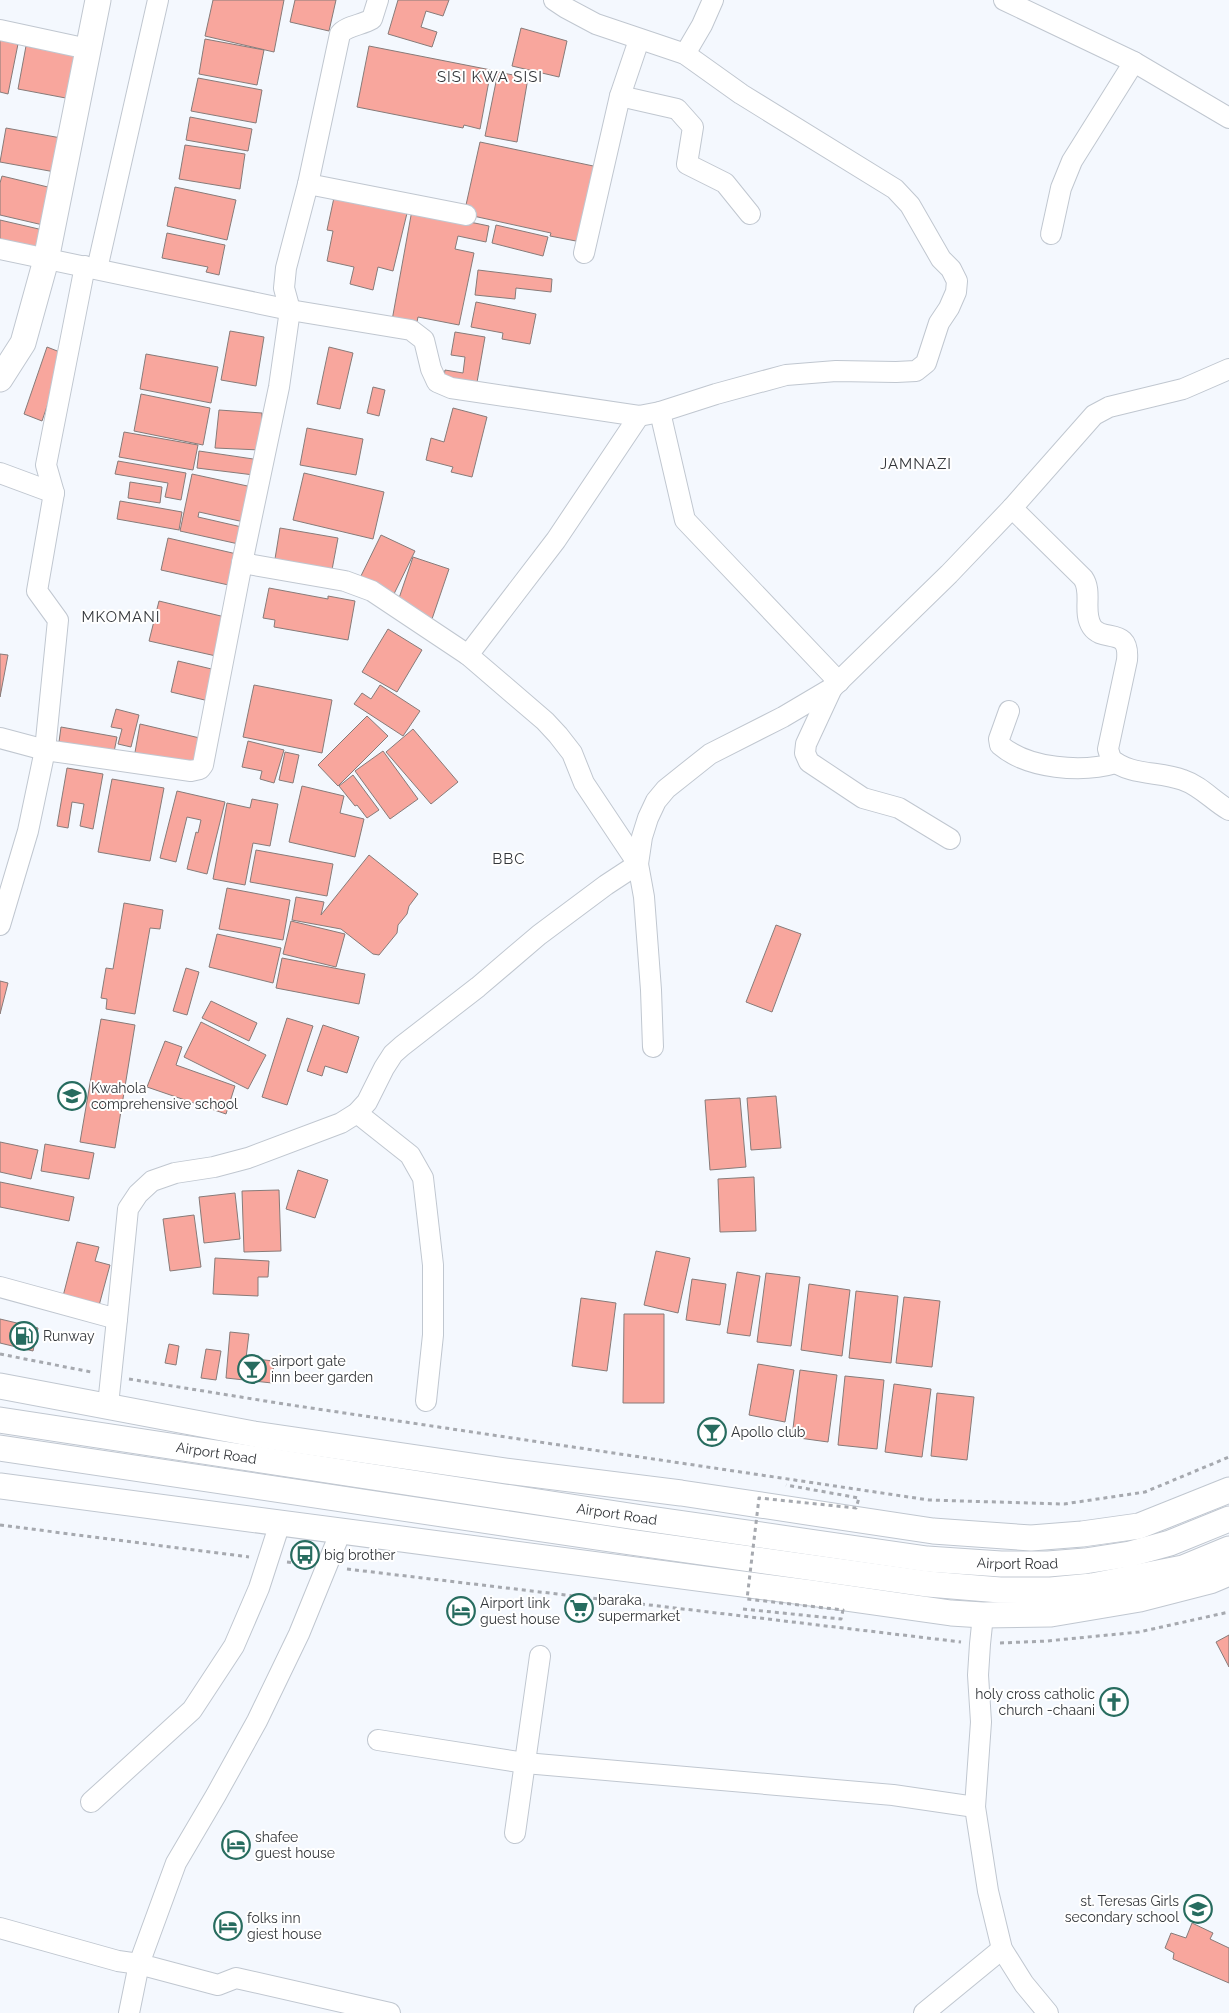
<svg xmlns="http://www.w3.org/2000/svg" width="1229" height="2013" font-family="Raleway,sans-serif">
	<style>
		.building { fill: #f8a69d; stroke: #877b79 }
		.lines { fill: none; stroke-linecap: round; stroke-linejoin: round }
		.minor-casing { stroke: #c0c7d0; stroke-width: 22 }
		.major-casing { stroke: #c0c7d0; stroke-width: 27 }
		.path { stroke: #a6a9af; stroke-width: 3; stroke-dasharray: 4 4; stroke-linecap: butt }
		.minor { stroke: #fff; stroke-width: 20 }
		.major { stroke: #fff; stroke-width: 25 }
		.path-bridge { stroke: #a6a9af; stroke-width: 3; stroke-dasharray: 4 4; stroke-linecap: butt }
		.labels { text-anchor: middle; stroke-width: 4; stroke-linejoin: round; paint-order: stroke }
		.poi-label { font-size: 14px; fill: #34373b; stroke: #fff; text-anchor: start }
		.street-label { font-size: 14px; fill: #34373b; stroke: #fff }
		.neighbourhood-label { font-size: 15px; letter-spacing: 1px; fill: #34373b; stroke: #fff }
	</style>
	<rect width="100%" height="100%" fill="#f4f8fe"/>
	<g class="building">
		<polygon points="213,0 284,0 274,52 205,36"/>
		<polygon points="295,0 336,0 329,31 290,22"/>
		<polygon points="398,0 449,0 443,16 426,11 421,27 437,32 432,47 388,34"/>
		<polygon points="521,28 567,41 559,77 512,66"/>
		<polygon points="205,39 264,50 257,85 199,74"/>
		<polygon points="0,40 18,44 8,94 0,92"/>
		<polygon points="26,46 79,56 71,99 18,89"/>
		<polygon points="369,46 491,70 480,129 464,125 463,128 357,107"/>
		<polygon points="498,72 528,78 517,142 485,136"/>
		<polygon points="198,78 262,90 256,123 191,111"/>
		<polygon points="190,117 252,129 248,151 186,140"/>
		<polygon points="6,128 61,138 55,172 0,162"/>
		<polygon points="480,142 598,167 581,242 550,236 551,233 464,214"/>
		<polygon points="185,145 245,154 240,189 179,179"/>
		<polygon points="2,176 52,188 43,225 0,215 0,183"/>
		<polygon points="175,187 236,200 227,240 167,226"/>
		<polygon points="335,193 408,209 393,271 378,267 373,290 350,284 354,267 327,261 333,231 327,230"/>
		<polygon points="412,210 489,226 486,242 458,236 455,249 474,253 459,325 418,317 415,331 391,326"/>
		<polygon points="0,220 43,230 39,249 0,240"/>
		<polygon points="496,225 548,237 543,256 492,243"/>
		<polygon points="167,233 225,245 219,275 206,272 208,267 162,258"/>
		<polygon points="478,270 552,279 551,292 516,288 515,299 475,295"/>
		<polygon points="476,302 536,314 530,344 502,339 503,333 471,327"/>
		<polygon points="230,331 264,337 256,386 221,380"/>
		<polygon points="455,332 485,337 476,388 443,382 445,370 463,373 465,357 451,355"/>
		<polygon points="47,347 65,354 42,421 24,414"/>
		<polygon points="329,347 353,353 340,409 317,404"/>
		<polygon points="146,354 218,367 211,403 140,389"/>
		<polygon points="373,387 385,390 379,416 367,413"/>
		<polygon points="141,394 210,408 203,445 134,431"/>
		<polygon points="453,408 487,417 472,477 451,472 453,467 426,460 431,438 444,442"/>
		<polygon points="219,410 262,413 260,450 215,448"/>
		<polygon points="307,428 363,439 356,475 300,465"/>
		<polygon points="124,432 198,445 193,470 119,457"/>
		<polygon points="199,451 260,460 254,475 197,468"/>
		<polygon points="118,461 186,473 181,500 165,497 168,483 115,474"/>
		<polygon points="304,473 384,492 373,539 293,520"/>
		<polygon points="192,474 252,487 244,522 199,512 198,517 246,528 243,545 180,531"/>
		<polygon points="130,482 162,487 160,503 128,498"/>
		<polygon points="120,501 182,512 179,530 117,519"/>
		<polygon points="280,528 338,538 331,575 274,565"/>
		<polygon points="381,535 415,551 392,598 358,582"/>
		<polygon points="168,538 241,555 233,586 161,570"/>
		<polygon points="413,557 449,569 432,619 396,607"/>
		<polygon points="269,588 328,599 328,596 355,601 348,640 274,627 275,620 263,618"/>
		<polygon points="159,601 225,617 216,656 149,641"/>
		<polygon points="388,629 422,650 397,692 362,672"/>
		<polygon points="0,654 8,655 0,697"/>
		<polygon points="178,661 220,671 213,702 171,692"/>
		<polygon points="254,685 332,700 322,753 243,737"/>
		<polygon points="380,685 420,711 403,736 354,704 362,693 371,699"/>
		<polygon points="116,709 139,715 131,747 118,744 122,729 111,727"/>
		<polygon points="367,716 388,736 338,786 318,765"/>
		<polygon points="140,724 204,739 198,769 134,758"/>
		<polygon points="61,727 117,737 114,752 59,742"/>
		<polygon points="413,729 458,782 431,804 386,752"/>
		<polygon points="248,741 284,750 274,783 260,779 262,771 242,767"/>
		<polygon points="383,751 418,799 390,819 355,771"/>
		<polygon points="285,752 299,755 293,783 279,780"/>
		<polygon points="67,768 103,774 93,829 80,826 84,804 72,802 68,828 57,826"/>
		<polygon points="353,775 379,810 367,818 357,805 355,806 339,786"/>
		<polygon points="112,779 164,788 150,861 98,852"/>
		<polygon points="302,786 344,796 340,813 364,819 355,857 289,842"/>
		<polygon points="177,791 225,802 207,874 187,869 196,832 198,833 201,820 187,817 176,862 160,858"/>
		<polygon points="252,799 278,804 270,846 253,843 245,885 213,879 227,803 250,808"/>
		<polygon points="256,850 333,864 327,896 250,882"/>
		<polygon points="369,855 418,894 409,906 407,914 398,925 397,933 379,955 373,954 341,929 292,920 296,897 324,902 321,915"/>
		<polygon points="227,888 290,900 283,940 219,929"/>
		<polygon points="124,903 163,910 160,929 150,928 135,1014 106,1009 107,999 101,998 106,968 113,969"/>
		<polygon points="291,921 345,934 336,967 283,954"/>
		<polygon points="776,925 801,934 772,1012 746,1002"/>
		<polygon points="217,934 281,948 273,983 209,967"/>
		<polygon points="282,958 365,974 359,1004 276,988"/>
		<polygon points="186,968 199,972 187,1015 173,1011"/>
		<polygon points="0,981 8,983 0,1014"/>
		<polygon points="211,1001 257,1023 249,1041 202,1018"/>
		<polygon points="287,1018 313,1026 287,1105 262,1097"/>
		<polygon points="101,1019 135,1025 115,1148 80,1142"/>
		<polygon points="201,1022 266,1055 248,1089 184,1057"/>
		<polygon points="323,1025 359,1037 347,1073 325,1066 322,1076 307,1071"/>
		<polygon points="165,1041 182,1047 176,1065 235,1086 226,1114 147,1087"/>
		<polygon points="776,1096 781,1148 751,1150 747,1098"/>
		<polygon points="740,1098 746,1167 710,1170 705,1100"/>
		<polygon points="0,1142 38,1150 31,1179 0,1172"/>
		<polygon points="45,1144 94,1153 89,1179 41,1171"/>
		<polygon points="298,1170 328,1180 315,1218 286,1209"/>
		<polygon points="754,1177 756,1231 720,1232 718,1179"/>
		<polygon points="0,1182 74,1197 69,1221 0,1207"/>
		<polygon points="279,1190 281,1251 244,1252 242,1191"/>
		<polygon points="235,1193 240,1239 204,1243 199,1197"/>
		<polygon points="194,1215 201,1267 170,1271 163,1219"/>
		<polygon points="77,1242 99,1247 95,1261 110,1265 97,1313 61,1304"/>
		<polygon points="656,1251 690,1258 678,1313 644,1305"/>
		<polygon points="215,1258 269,1261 268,1277 258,1277 258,1296 213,1294"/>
		<polygon points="737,1272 760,1276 750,1336 727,1333"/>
		<polygon points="766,1273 800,1277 791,1346 757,1342"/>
		<polygon points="692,1279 726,1284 720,1325 686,1320"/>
		<polygon points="809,1284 850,1290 842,1356 801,1350"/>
		<polygon points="856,1291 898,1296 891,1363 849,1358"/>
		<polygon points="904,1297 940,1301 932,1367 896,1363"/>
		<polygon points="581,1298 616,1303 607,1371 572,1366"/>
		<polygon points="624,1314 664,1314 664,1403 623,1403"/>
		<polygon points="0,1319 38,1328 33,1351 0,1343"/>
		<polygon points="230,1332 249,1334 246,1358 274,1361 272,1383 226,1378"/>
		<polygon points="169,1344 179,1346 176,1365 165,1363"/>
		<polygon points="206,1349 221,1351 216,1380 201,1378"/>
		<polygon points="758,1364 794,1370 785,1422 749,1415"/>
		<polygon points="800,1370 837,1375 828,1442 792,1437"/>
		<polygon points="845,1376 884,1380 877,1449 838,1445"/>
		<polygon points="894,1384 931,1389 922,1457 885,1452"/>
		<polygon points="937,1393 974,1397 967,1460 931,1456"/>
		<polygon points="1229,1635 1229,1667 1216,1642"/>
		<polygon points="1192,1923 1213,1933 1210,1939 1229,1948 1229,1983 1173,1959 1174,1953 1165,1948 1171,1933 1186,1938"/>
	</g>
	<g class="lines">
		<defs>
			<g id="minor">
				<polyline points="1004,0 1134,62 1229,118"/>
				<polyline points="0,30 88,49"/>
				<polyline points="685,54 702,25 713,0"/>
				<polyline points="620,96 639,40"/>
				<polyline points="308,184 466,215"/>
				<polyline points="1051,234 1061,188 1072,161 1134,62"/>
				<polyline points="0,249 290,310 411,330 424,340 431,369 437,382 451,388 639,416 660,412 716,394 786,375 836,371 896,372 916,371 926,363 939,323 949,308 956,292 957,281 951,269 941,259 910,205 895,189 741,94 685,54 596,24 566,8 554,0"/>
				<polyline points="584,253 620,96 677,109 693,127 687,164 725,183 750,214"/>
				<polyline points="97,269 158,0"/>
				<polyline points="660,412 685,520 839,682"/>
				<polyline points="0,473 54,493"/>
				<path d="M1012,508L1083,578C1093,592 1082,612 1092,627C1103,643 1130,626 1127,660L1108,749L1111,759C1130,776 1160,771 1183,780C1201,786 1213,801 1229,810"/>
				<polyline points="242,563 345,581 372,591 468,655 545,721 558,735 572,753 584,783 638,864 644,897 651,990 653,1047"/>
				<polyline points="468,655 556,540 639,416"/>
				<polyline points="832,688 806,744 805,753 809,762 863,798 899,808 950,839"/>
				<path d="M1009,711L999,739L1000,745C1028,769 1082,773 1116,763"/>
				<path d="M0,738L45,750L191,771L200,769L203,765L242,563L279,387L290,310L284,288L286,268L308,184L340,34C346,26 362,25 372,19L378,0"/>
				<polyline points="0,925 28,831 45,750 58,620 37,591 54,493 46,465 85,266"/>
				<polyline points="357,1113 410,1155 423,1178 433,1265 433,1335 426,1401"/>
				<polyline points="0,1287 117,1319 128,1209 138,1194 152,1181 175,1173 214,1167 248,1158 341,1123 357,1113 367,1102 384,1068 393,1054 402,1046 478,987 539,935 606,885 638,864 642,837 648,818 656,801 666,789 710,754 783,717 832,688 949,574 1012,508 1094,415 1109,407 1183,389 1229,369"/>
				<polyline points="108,1405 117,1319"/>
				<polyline points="341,1531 299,1634 257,1721 216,1795 176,1863 139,1964 218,1985 236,1978 390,2013"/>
				<polyline points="983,1615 980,1644 978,1675 981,1722 975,1807 988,1891 1002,1949 1024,1984 1048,2013"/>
				<polyline points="378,1740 525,1763 893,1795 975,1807"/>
				<polyline points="91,1802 192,1710 234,1646 259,1588 280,1523"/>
				<polyline points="515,1833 540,1656"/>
				<polyline points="0,1928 118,1961 139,1964 129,2013"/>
				<polyline points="924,2013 1002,1949"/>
			</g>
			<g id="major">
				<polyline points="0,379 23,343 46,260 98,0"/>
				<polyline points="0,1386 254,1434 506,1471 681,1493 933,1531 1031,1538 1082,1534 1139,1526 1229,1490"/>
				<path id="s1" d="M0,1420L636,1517L927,1559L1001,1564H1048L1085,1561L1130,1554L1170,1543L1229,1519"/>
				<polyline points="0,1448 630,1542 928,1584 1000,1590 1051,1590 1092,1586 1183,1568 1229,1549"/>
				<polyline points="0,1486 811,1593 951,1613 983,1615 1051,1614 1140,1599 1210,1581 1229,1573"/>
			</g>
		</defs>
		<use href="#minor" class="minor-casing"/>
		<use href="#major" class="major-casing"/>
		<g class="path">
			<polyline points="0,1354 91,1372"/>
			<polyline points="129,1379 284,1404 929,1500 1064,1504 1145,1492 1229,1457"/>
			<polyline points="0,1525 249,1557"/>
			<polyline points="287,1562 306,1564"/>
			<polyline points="347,1569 961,1642"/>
			<polyline points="1000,1643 1047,1641 1139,1632 1229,1612"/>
		</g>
		<use href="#minor" class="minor"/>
		<use href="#major" class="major"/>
		<polyline class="path-bridge" points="743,1609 841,1619 843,1610 747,1599 759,1498 856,1508 859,1498 786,1485"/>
	</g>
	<defs>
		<symbol id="school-ring" viewBox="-11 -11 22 22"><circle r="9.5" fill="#fff" stroke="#276c5f" stroke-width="1.5"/><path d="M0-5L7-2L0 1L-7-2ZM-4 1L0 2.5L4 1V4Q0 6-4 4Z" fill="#276c5f"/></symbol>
		<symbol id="fuel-ring" viewBox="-11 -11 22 22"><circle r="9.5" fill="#fff" stroke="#276c5f" stroke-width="1.5"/><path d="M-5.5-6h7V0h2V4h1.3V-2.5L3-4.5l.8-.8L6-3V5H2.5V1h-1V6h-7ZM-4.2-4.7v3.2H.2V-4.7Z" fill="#276c5f"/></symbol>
		<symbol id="bar-ring" viewBox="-11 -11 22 22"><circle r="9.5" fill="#fff" stroke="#276c5f" stroke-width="1.5"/><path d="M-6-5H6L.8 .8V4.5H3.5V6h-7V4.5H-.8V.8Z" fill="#276c5f"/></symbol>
		<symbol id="bus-ring" viewBox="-11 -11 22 22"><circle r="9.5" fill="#fff" stroke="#276c5f" stroke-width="1.5"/><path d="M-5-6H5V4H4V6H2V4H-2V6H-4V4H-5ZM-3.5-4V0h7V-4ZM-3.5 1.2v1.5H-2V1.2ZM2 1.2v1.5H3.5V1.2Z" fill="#276c5f"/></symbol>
		<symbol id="supermarket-ring" viewBox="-11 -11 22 22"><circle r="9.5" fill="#fff" stroke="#276c5f" stroke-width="1.5"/><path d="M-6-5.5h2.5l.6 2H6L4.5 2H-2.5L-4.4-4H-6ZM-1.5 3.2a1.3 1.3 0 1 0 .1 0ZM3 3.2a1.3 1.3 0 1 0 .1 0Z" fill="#276c5f"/></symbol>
		<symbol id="hotel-ring" viewBox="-11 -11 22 22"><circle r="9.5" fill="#fff" stroke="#276c5f" stroke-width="1.5"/><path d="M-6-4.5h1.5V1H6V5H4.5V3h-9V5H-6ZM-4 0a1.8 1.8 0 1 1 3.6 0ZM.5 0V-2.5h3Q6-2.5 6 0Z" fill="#276c5f"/></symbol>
		<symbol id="church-ring" viewBox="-11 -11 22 22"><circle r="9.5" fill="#fff" stroke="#276c5f" stroke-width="1.5"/><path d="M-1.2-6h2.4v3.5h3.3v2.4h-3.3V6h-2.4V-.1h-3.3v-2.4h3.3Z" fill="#276c5f"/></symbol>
	</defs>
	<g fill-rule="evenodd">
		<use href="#school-ring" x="56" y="1080" width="32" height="32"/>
		<use href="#fuel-ring" x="8" y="1320" width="32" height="32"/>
		<use href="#bar-ring" x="236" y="1353" width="32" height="32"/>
		<use href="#bar-ring" x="696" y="1416" width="32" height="32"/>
		<use href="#bus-ring" x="289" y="1539" width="32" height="32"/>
		<use href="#supermarket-ring" x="563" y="1592" width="32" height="32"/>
		<use href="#hotel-ring" x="445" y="1595" width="32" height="32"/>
		<use href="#church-ring" x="1098" y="1686" width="32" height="32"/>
		<use href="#hotel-ring" x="220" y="1829" width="32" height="32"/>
		<use href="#school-ring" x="1182" y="1893" width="32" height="32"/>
		<use href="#hotel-ring" x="212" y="1910" width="32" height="32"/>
	</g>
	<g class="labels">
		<g class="poi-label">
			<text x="91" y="1093">Kwahola<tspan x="91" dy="16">comprehensive school</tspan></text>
			<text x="43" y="1341">Runway</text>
			<text x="271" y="1366">airport gate<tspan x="271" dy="16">inn beer garden</tspan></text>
			<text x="731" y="1437">Apollo club</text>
			<text x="324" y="1560">big brother</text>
			<text x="598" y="1605">baraka<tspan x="598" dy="16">supermarket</tspan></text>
			<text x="480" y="1608">Airport link<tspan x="480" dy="16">guest house</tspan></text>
			<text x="1095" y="1699" text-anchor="end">holy cross catholic<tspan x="1095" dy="16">church -chaani</tspan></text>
			<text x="255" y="1842">shafee<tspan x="255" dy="16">guest house</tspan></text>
			<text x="1179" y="1906" text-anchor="end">st. Teresas Girls<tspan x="1179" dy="16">secondary school</tspan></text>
			<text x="247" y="1923">folks inn<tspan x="247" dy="16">giest house</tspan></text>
		</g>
		<g class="street-label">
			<text dy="5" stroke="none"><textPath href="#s1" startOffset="219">Airport Road</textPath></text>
			<text dy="5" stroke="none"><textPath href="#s1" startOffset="624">Airport Road</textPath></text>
			<text dy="5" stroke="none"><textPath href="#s1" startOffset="1028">Airport Road</textPath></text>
		</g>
		<g class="neighbourhood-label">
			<text x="490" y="82">SISI KWA SISI</text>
			<text x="916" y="469">JAMNAZI</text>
			<text x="121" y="622">MKOMANI</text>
			<text x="509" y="864">BBC</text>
		</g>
	</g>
</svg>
